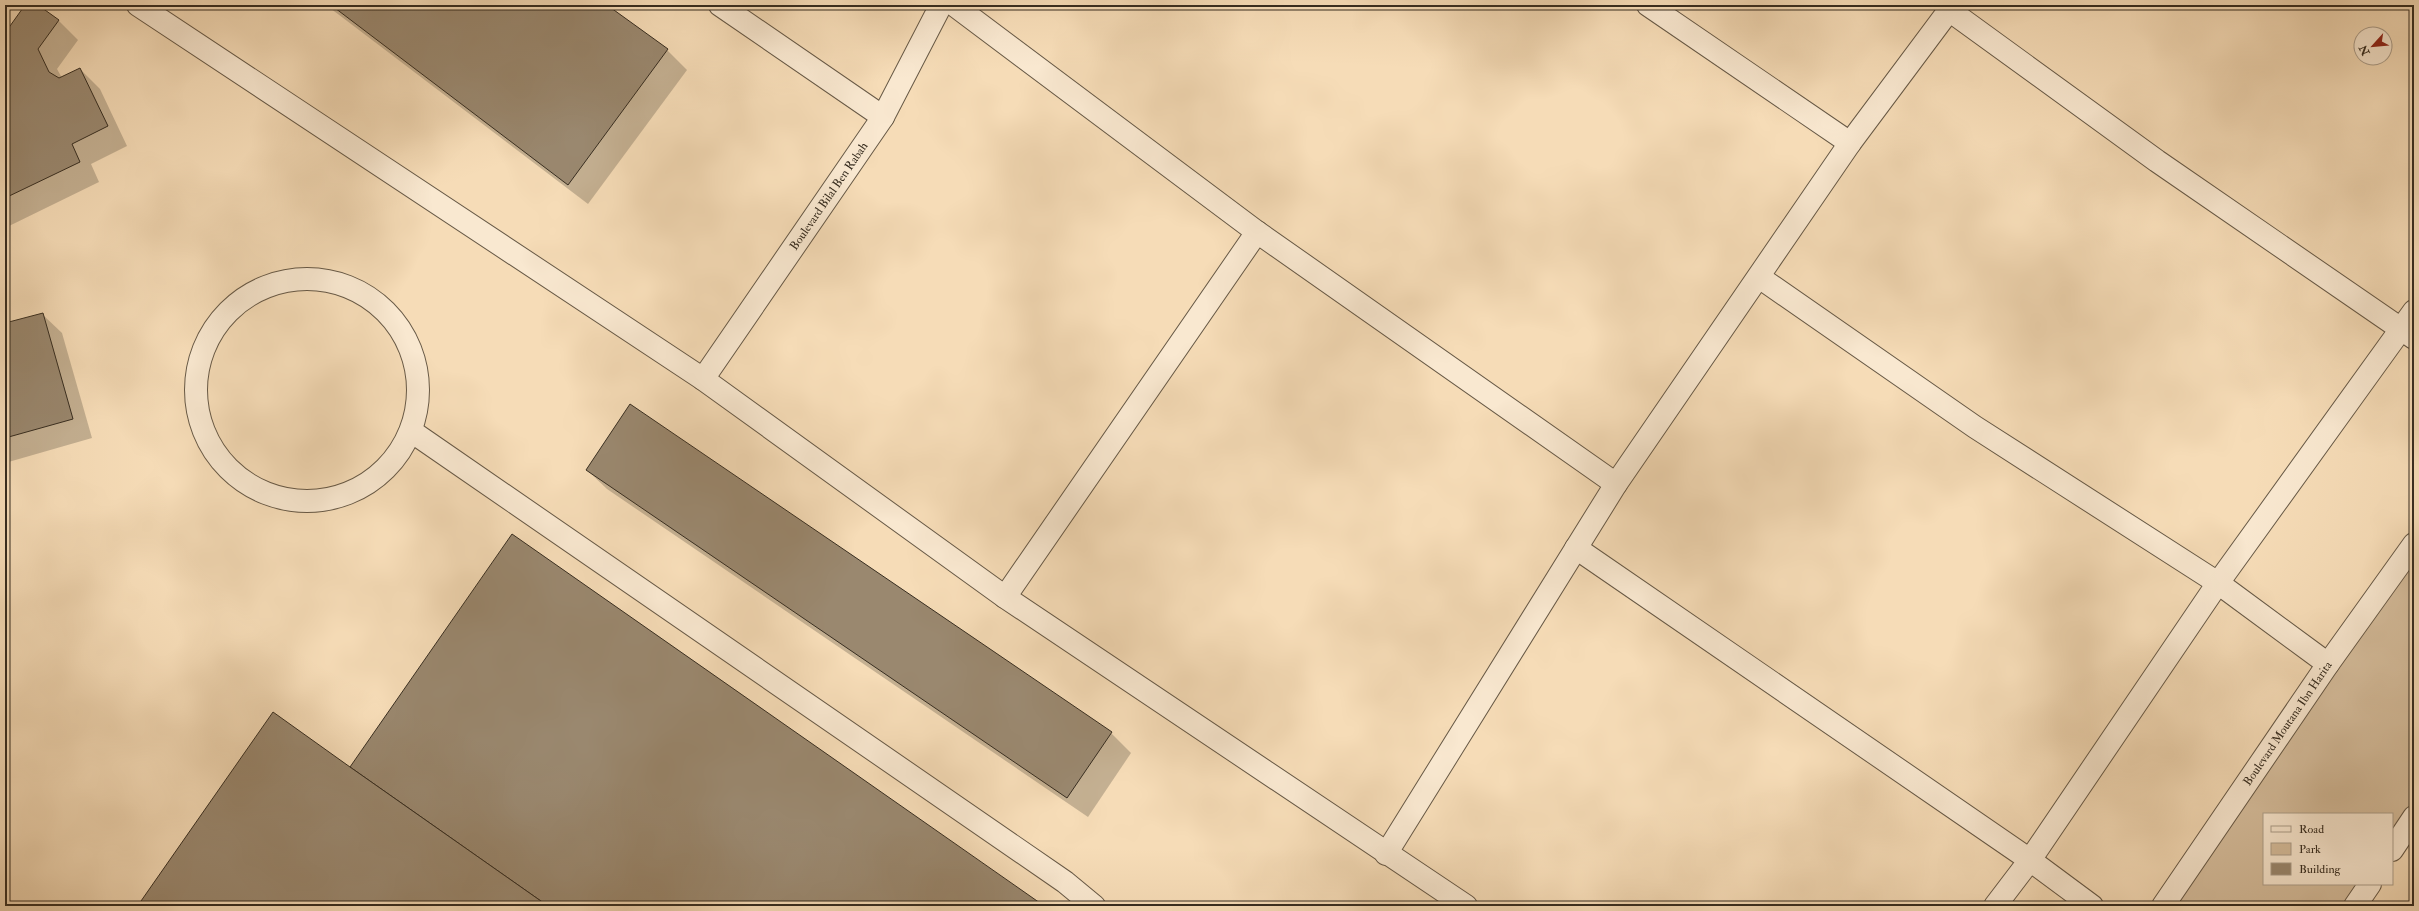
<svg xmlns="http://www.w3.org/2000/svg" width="2419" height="911" font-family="'IM FELL Double Pica',serif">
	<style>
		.green { fill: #d6be9d; stroke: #86765e }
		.shadow { fill: #0003 }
		.building { fill: #9a886f; stroke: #372d20 }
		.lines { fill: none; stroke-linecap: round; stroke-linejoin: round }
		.minor-casing { stroke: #675946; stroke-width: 24 }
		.minor { stroke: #f9e8d0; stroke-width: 22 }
		.labels { text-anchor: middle; stroke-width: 4; stroke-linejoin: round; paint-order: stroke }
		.street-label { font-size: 12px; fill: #372d20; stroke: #f9e8d0 }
	</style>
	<rect width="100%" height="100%" fill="#f6dcb7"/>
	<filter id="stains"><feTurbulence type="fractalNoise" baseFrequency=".005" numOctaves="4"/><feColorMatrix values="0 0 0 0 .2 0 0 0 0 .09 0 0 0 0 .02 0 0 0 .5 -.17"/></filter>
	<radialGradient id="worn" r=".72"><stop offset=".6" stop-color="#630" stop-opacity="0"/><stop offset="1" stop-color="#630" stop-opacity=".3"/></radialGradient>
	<polygon class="green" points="2414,547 2414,810 2392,842 2392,814 2264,814 2264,884 2363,884 2347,906 2166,906"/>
	<g class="shadow">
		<polygon points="27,5 37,5 58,20 78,40 57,69 62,78 80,69 100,89 127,146 91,164 99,182 7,227 5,225 5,35"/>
		<polygon points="326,5 605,5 667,50 687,70 588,204"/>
		<polygon points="42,314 62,333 92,438 5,463 5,324"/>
		<polygon points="587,470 1111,733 1131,753 1088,817 607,489"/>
	</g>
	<g class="building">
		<polygon points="25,5 38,5 59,20 38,49 49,72 59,78 80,68 108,126 72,144 80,162 5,198 5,33"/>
		<polygon points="331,5 607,5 668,49 568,185"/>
		<polygon points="43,313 73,419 5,438 5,323"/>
		<polygon points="630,404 1112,732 1067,798 586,470"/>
		<polygon points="512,534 1040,903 1038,906 548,906 350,767"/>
		<polygon points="273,712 350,767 548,906 148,906 141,901"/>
	</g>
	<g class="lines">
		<defs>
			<g id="minor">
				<polyline points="138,5 703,379 1005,597 1466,906"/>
				<polyline points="720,5 883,117"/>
				<polyline points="954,5 1257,232 1616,484"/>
				<polyline points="1648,5 1850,143"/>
				<polyline points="1949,10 2157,161 2414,338"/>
				<polyline points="1759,277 1975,427 2218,583 2328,664"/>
				<circle cx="307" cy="390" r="111"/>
				<path id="s1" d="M703,379L883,117L941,5"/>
				<polyline points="411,431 1065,882 1094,906"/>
				<polyline points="1576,548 2030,860 2092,906"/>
				<polyline points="1005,597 1257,232"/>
				<polyline points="2392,850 2414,817"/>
				<polyline points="1386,854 1616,484 1850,143 1953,5"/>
				<polyline points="1995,906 2030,860 2218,583 2414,311"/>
				<path id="s2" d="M2163,906L2328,664L2414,544"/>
				<polyline points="2355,906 2370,884"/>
			</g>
		</defs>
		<use href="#minor" class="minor-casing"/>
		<use href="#minor" class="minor"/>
	</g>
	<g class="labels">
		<g class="street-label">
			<text dy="4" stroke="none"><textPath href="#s1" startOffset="222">Boulevard Bilal Ben Rabah</textPath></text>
			<text dy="4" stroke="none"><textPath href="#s2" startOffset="221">Boulevard Moutana Ibn Harita</textPath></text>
		</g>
	</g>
	<rect width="2419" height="911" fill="none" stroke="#f6dcb7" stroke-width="20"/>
	<rect x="6" y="6" width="2407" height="899" fill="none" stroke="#372d20" stroke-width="2"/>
	<rect x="10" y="10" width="2399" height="891" fill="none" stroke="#372d20"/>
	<rect x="2263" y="813" width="130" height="72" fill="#f9e8d0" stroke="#ab9d8a"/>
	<rect x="2271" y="826" width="20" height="6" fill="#f9e8d0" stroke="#ab9d8a"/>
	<text x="2299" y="833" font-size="12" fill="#372d20">Road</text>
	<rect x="2271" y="843" width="20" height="12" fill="#d6be9d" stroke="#ab9d8a"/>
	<text x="2299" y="853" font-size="12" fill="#372d20">Park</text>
	<rect x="2271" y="863" width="20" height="12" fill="#9a886f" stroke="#ab9d8a"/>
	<text x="2299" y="873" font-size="12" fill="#372d20">Building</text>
	<g transform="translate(2373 46) rotate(243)"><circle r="19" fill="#f9e8d0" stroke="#ab9d8a"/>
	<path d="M0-3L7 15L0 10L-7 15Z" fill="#8f2418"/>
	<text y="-6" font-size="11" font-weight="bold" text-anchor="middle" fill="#372d20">N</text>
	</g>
	<rect width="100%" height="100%" filter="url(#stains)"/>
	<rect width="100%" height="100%" fill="url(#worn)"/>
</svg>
